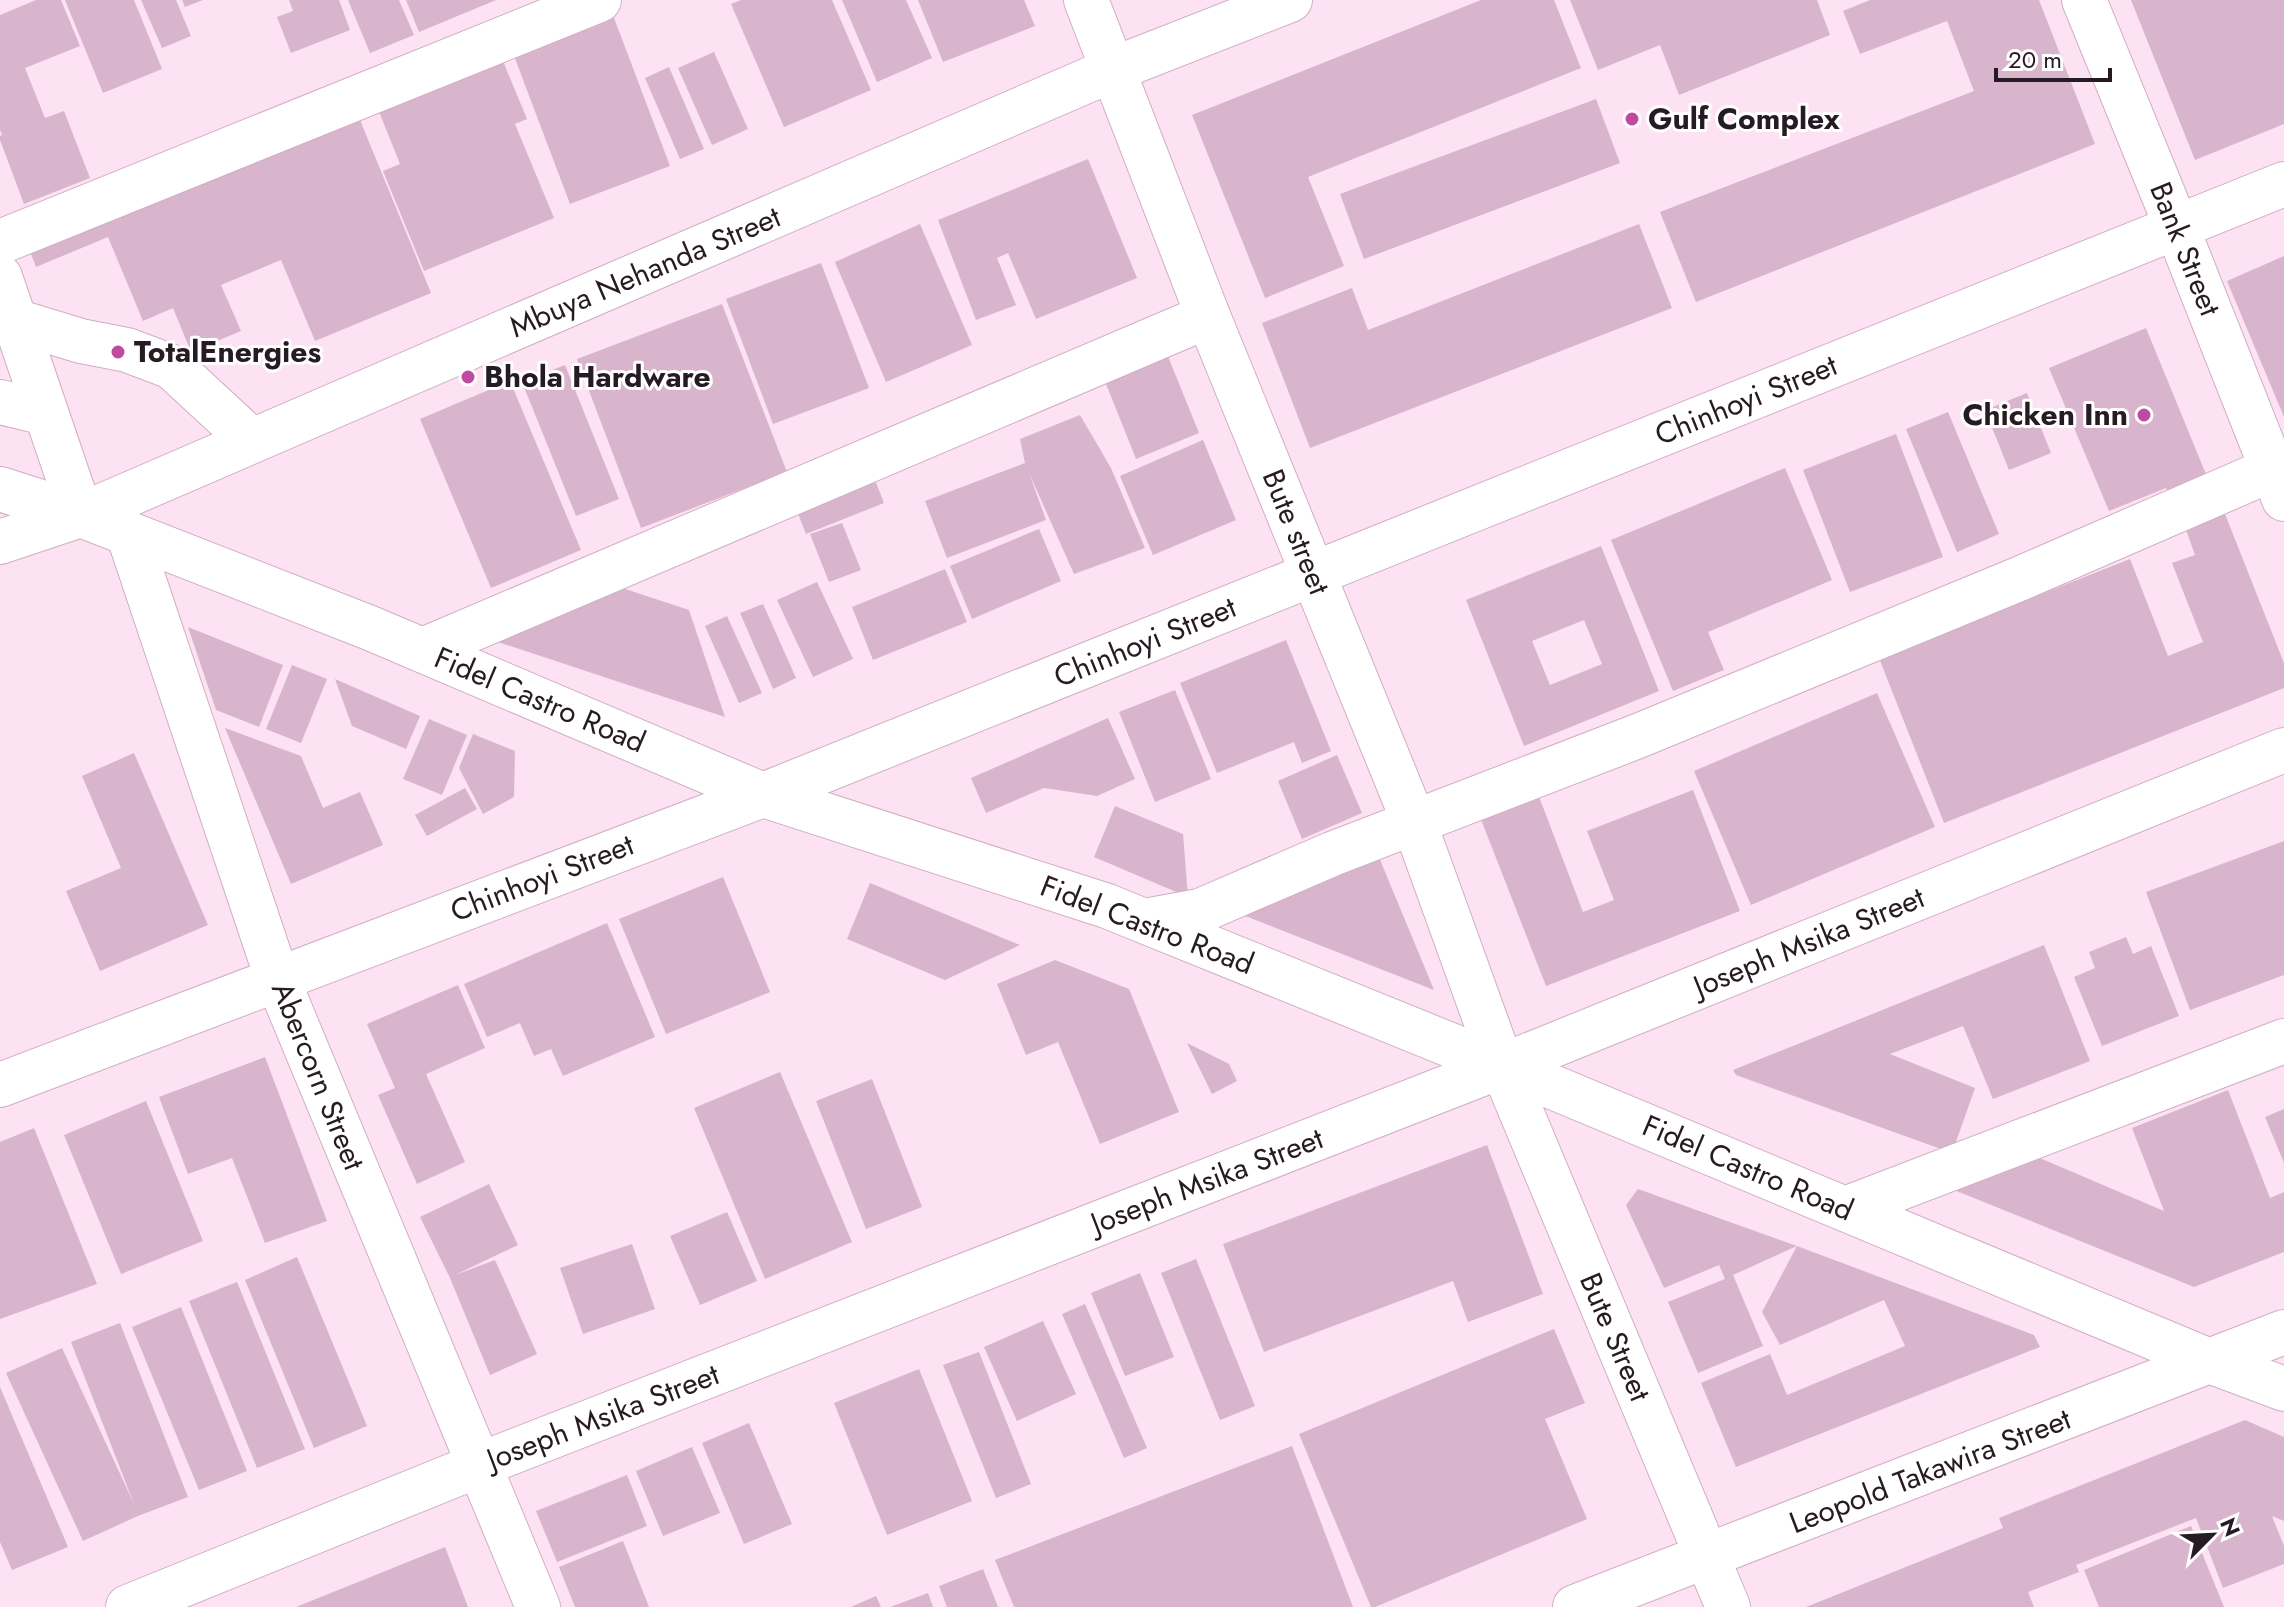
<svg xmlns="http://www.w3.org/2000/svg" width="2284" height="1607" font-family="Jost,sans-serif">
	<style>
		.built { fill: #fce2f3 }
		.building { fill: #d8b5cc; fill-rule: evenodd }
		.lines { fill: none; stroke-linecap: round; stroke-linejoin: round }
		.minor-casing { stroke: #d0aec5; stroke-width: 46 }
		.major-casing { stroke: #d0aec5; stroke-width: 46 }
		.minor { stroke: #fff; stroke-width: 44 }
		.major { stroke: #fff; stroke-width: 44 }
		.poi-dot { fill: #bf4aa1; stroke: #fff; stroke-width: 3 }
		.labels { text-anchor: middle; stroke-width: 6; stroke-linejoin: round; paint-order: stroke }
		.poi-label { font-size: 30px; font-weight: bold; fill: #271b23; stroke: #fff; text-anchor: start }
		.street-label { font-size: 30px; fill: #271b23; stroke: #fff }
	</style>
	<rect width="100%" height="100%" fill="#fff0f9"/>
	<rect class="built" x="0" y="0" width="2284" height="1607"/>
	<g class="building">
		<polygon points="36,0 61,0 80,46 25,68 45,118 64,111 90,178 24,204 0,140 0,136 2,135 0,130 0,15"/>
		<polygon points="65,0 134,0 162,69 103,93"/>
		<polygon points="141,0 176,0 191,36 162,48"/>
		<polygon points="182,0 203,0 185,7"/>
		<polygon points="289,0 339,0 350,30 291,53 277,17 293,11"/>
		<polygon points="348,0 399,0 414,35 370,53"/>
		<polygon points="406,0 496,0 419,32"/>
		<polygon points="741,0 832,0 871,90 784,127 731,4"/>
		<polygon points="842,0 906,0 932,58 877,82"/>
		<polygon points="918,0 1024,0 1035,26 943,62"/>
		<polygon points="1481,0 1554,0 1581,68 1308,177 1344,266 1265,298 1192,115"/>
		<polygon points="1570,0 1817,0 1830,35 1679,95 1660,45 1598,70"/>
		<polygon points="1870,0 2039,0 2095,144 1696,302 1660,212 1974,91 1947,21 1860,54 1843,11"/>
		<polygon points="2131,0 2284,0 2284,124 2195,160"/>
		<polygon points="608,2 670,166 570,204 508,40"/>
		<polygon points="498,49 527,119 515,124 554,218 424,271 383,171 400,164 374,99"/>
		<polygon points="714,52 748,129 712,145 678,68"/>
		<polygon points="669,67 704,149 680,159 645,78"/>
		<polygon points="1596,99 1620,163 1364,259 1340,194"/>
		<polygon points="353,103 431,293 315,341 281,260 221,285 241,331 191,352 173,308 143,321 108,237 36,267 25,238"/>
		<polygon points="1088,159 1137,278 1036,319 1008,253 997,258 1016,305 976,320 938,220"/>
		<polygon points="920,224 972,345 886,382 835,262"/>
		<polygon points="1639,224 1672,308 1310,448 1262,323 1352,288 1368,330"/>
		<polygon points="2284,256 2284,417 2227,281"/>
		<polygon points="821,263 869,388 773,424 726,299"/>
		<polygon points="722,304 787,472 641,528 577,359"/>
		<polygon points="2146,328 2210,484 2171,499 2166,488 2109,511 2049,368"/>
		<polygon points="1165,349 1199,433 1136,459 1102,374"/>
		<polygon points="565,365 619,499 576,516 522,382"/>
		<polygon points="510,381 581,550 491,588 420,419"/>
		<polygon points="2027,393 2051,453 2009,470 1985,410"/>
		<polygon points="1948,412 1999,534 1957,552 1906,429"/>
		<polygon points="1080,415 1111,468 1145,548 1074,574 1029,473 1046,520 947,558 925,501 1025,463 1020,439"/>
		<polygon points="1896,434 1943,557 1850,592 1803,470"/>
		<polygon points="1203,440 1236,520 1153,555 1120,476"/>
		<polygon points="1785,468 1832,580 1708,632 1724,670 1673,691 1611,540"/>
		<polygon points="871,470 884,503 806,534 793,501"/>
		<polygon points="2225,514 2284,663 2284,688 1944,823 1879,658 2130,559 2168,656 2203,642 2172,563 2195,555 2186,530"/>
		<polygon points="842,523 861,570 829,582 810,534"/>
		<polygon points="1039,529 1061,581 972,619 950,566"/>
		<path d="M1601,546L1659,691L1524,746L1466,600ZM1584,620L1602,664L1550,685L1532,641Z"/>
		<polygon points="945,569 967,622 873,660 852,607"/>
		<polygon points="817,582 853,659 813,677 777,600"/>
		<polygon points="607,583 689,610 725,717 495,641"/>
		<polygon points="763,604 796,678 773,689 740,613"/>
		<polygon points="727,616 762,693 739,703 705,626"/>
		<polygon points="188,627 283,665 259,727 216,710"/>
		<polygon points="1286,640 1331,751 1302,763 1294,742 1217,773 1180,683"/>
		<polygon points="292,665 327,679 301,743 266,729"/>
		<polygon points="335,679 420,716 406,749 352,726"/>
		<polygon points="1175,690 1211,779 1155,802 1119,712"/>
		<polygon points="1877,693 1935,827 1751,905 1694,771"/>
		<polygon points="1108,718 1135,779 1097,796 1044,788 986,813 971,778"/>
		<polygon points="429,719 467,735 442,795 403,779"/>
		<polygon points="225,728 301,756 323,808 360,792 383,845 291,884"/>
		<polygon points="473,734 515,751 514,797 483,814 459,768"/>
		<polygon points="134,753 208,925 100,971 66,891 121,868 82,776"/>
		<polygon points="1337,755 1362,813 1302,839 1278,781"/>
		<polygon points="465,788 477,809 427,836 415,815"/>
		<polygon points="1693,790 1740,911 1546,986 1480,817 1538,794 1583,912 1614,900 1587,831"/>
		<polygon points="1115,806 1183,834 1188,897 1094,857"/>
		<polygon points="2284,841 2284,975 2190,1010 2146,892"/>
		<polygon points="1376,850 1434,990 1230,910"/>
		<polygon points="723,877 770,992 666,1034 619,919"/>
		<polygon points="870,883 1020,945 945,980 847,939"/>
		<polygon points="607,923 655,1037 563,1076 551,1049 534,1056 520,1023 487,1037 464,984"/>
		<polygon points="2126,937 2133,954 2151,946 2179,1016 2102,1046 2074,977 2095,968 2089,952"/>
		<polygon points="2044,945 2090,1061 1993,1099 1963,1026 1890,1054 1975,1088 1952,1153 1736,1075 1733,1070"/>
		<polygon points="1055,960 1129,989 1179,1112 1100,1144 1058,1042 1026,1055 997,984"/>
		<polygon points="458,985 485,1048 426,1074 465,1162 417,1184 378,1095 395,1088 367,1024"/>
		<polygon points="1187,1043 1229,1064 1237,1081 1212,1094"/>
		<polygon points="265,1057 327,1221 265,1243 232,1158 188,1174 159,1097"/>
		<polygon points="780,1072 852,1242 765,1279 694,1108"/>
		<polygon points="872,1079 922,1207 866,1229 816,1101"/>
		<polygon points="2228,1090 2270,1198 2284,1192 2284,1252 2194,1287 1954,1190 2035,1156 2164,1211 2132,1128"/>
		<polygon points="146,1101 203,1241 121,1274 64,1135"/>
		<polygon points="2284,1109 2284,1163 2265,1117"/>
		<polygon points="34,1128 97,1284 0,1319 0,1142"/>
		<polygon points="1487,1145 1543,1294 1468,1322 1453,1281 1264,1352 1223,1244"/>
		<polygon points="489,1184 518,1245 455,1275 495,1260 537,1354 490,1375 450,1278 420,1217"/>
		<polygon points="1638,1189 1797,1246 1733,1275 1763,1346 1698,1373 1668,1302 1725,1279 1719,1265 1664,1288 1626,1205"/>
		<polygon points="727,1212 757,1281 700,1305 670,1236"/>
		<polygon points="632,1244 655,1309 583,1334 560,1268"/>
		<polygon points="1797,1246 2034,1335 2040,1347 1736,1467 1701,1383 1770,1354 1787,1395 1905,1346 1884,1300 1780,1345 1762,1312"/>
		<polygon points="297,1257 367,1426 314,1448 245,1280"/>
		<polygon points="1196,1259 1255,1406 1220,1420 1161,1273"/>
		<polygon points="1140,1273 1174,1357 1125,1376 1091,1293"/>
		<polygon points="237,1282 305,1449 257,1468 189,1301"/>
		<polygon points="1085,1304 1147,1448 1124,1458 1062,1314"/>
		<polygon points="181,1307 247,1471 199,1490 132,1327"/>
		<polygon points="1043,1321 1076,1394 1017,1421 984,1347"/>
		<polygon points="120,1323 188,1497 138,1516 83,1541 6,1373 62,1348 134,1504 71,1342"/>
		<polygon points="1554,1329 1585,1403 1545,1419 1587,1519 1375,1607 1371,1607 1299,1434"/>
		<polygon points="979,1352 1031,1484 996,1498 943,1365"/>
		<polygon points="919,1369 972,1501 887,1535 834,1403"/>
		<polygon points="0,1387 68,1547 12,1570 0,1542"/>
		<polygon points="2245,1420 2284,1437 2284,1521 2272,1516 2284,1546 2284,1564 2223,1588 2196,1518 2076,1565 2079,1572 2028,1592 2034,1607 1806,1607 2003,1528 1999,1518"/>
		<polygon points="749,1423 792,1524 744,1544 702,1443"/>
		<polygon points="1292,1446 1353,1607 1014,1607 995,1560"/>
		<polygon points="692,1447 720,1513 663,1536 636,1471"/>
		<polygon points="627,1475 647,1526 557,1562 536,1511"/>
		<polygon points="2191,1526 2224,1607 2099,1607 2084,1570"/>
		<polygon points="623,1541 649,1607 575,1607 559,1567"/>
		<polygon points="445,1547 468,1607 296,1607"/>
		<polygon points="983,1569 998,1607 947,1607 939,1586"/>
		<polygon points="928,1593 933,1607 890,1607"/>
		<polygon points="876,1596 881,1607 851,1607"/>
	</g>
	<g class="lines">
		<defs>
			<g id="minor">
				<polyline points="1086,0 1208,316 1414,822 1502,1066 1728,1607"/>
				<polyline points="0,242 599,0"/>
				<polyline points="0,277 81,515"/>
				<polyline points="15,321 81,341 127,350 172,367 252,441"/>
				<polyline points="0,402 46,413"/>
				<polyline points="128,533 277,978 538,1607"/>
				<polyline points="0,542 81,515 1114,69 1290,0"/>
				<polyline points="423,650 1208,316"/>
				<polyline points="1145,921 1200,911 1332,854 1638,736 2019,579 2284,464"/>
				<polyline points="0,1085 763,795 2284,184"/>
				<polyline points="1845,1209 2284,1041"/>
				<polyline points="128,1607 479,1465 1502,1066 2284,750"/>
				<polyline points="1575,1607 2284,1332"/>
			</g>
			<g id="major">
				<polyline points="2084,0 2177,228 2284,499"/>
				<polyline points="0,489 81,515 370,628 763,795 1107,906 1502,1066 2212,1362 2284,1389"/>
			</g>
		</defs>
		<use href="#minor" class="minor-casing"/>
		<use href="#major" class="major-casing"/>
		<use href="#minor" class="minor"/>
		<use href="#major" class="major"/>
	</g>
	<g class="poi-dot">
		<circle cx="1632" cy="119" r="8"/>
		<circle cx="118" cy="352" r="8"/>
		<circle cx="468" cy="377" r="8"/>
		<circle cx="2144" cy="415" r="8"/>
	</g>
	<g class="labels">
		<g class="poi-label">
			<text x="1648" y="129">Gulf Complex</text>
			<text x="134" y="362">TotalEnergies</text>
			<text x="484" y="387">Bhola Hardware</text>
			<text x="2128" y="425" text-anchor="end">Chicken Inn</text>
		</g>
		<g class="street-label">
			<text transform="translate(2185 249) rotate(68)" y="10">Bank Street</text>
			<text transform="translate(645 272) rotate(-23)" y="10">Mbuya Nehanda Street</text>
			<text transform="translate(1746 400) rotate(-22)" y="10">Chinhoyi Street</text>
			<text transform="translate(1296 532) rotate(68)" y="10">Bute street</text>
			<text transform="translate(1145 642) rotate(-22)" y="10">Chinhoyi Street</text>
			<text transform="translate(540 700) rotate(23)" y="10">Fidel Castro Road</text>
			<text transform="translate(542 878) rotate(-21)" y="10">Chinhoyi Street</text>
			<text transform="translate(1147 925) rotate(21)" y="10">Fidel Castro Road</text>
			<text transform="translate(1809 942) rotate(-22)" y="10">Joseph Msika Street</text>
			<text transform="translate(318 1076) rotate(68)" y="10">Abercorn Street</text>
			<text transform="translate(1748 1168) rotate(23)" y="10">Fidel Castro Road</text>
			<text transform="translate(1207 1181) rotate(-21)" y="10">Joseph Msika Street</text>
			<text transform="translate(1615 1337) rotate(67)" y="10">Bute Street</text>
			<text transform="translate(603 1417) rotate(-21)" y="10">Joseph Msika Street</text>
			<text transform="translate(1930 1471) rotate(-21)" y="10">Leopold Takawira Street</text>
		</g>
	</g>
	<g transform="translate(2212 1535) rotate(66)" stroke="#ffffff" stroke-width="6" paint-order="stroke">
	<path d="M0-6L14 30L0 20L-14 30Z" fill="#271b23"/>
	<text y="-12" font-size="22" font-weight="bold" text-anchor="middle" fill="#271b23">N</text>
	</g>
	<path d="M1996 68v12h114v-12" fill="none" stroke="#271b23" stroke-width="4"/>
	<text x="2008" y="68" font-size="24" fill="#271b23" stroke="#ffffff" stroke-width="6" paint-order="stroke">20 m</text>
</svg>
